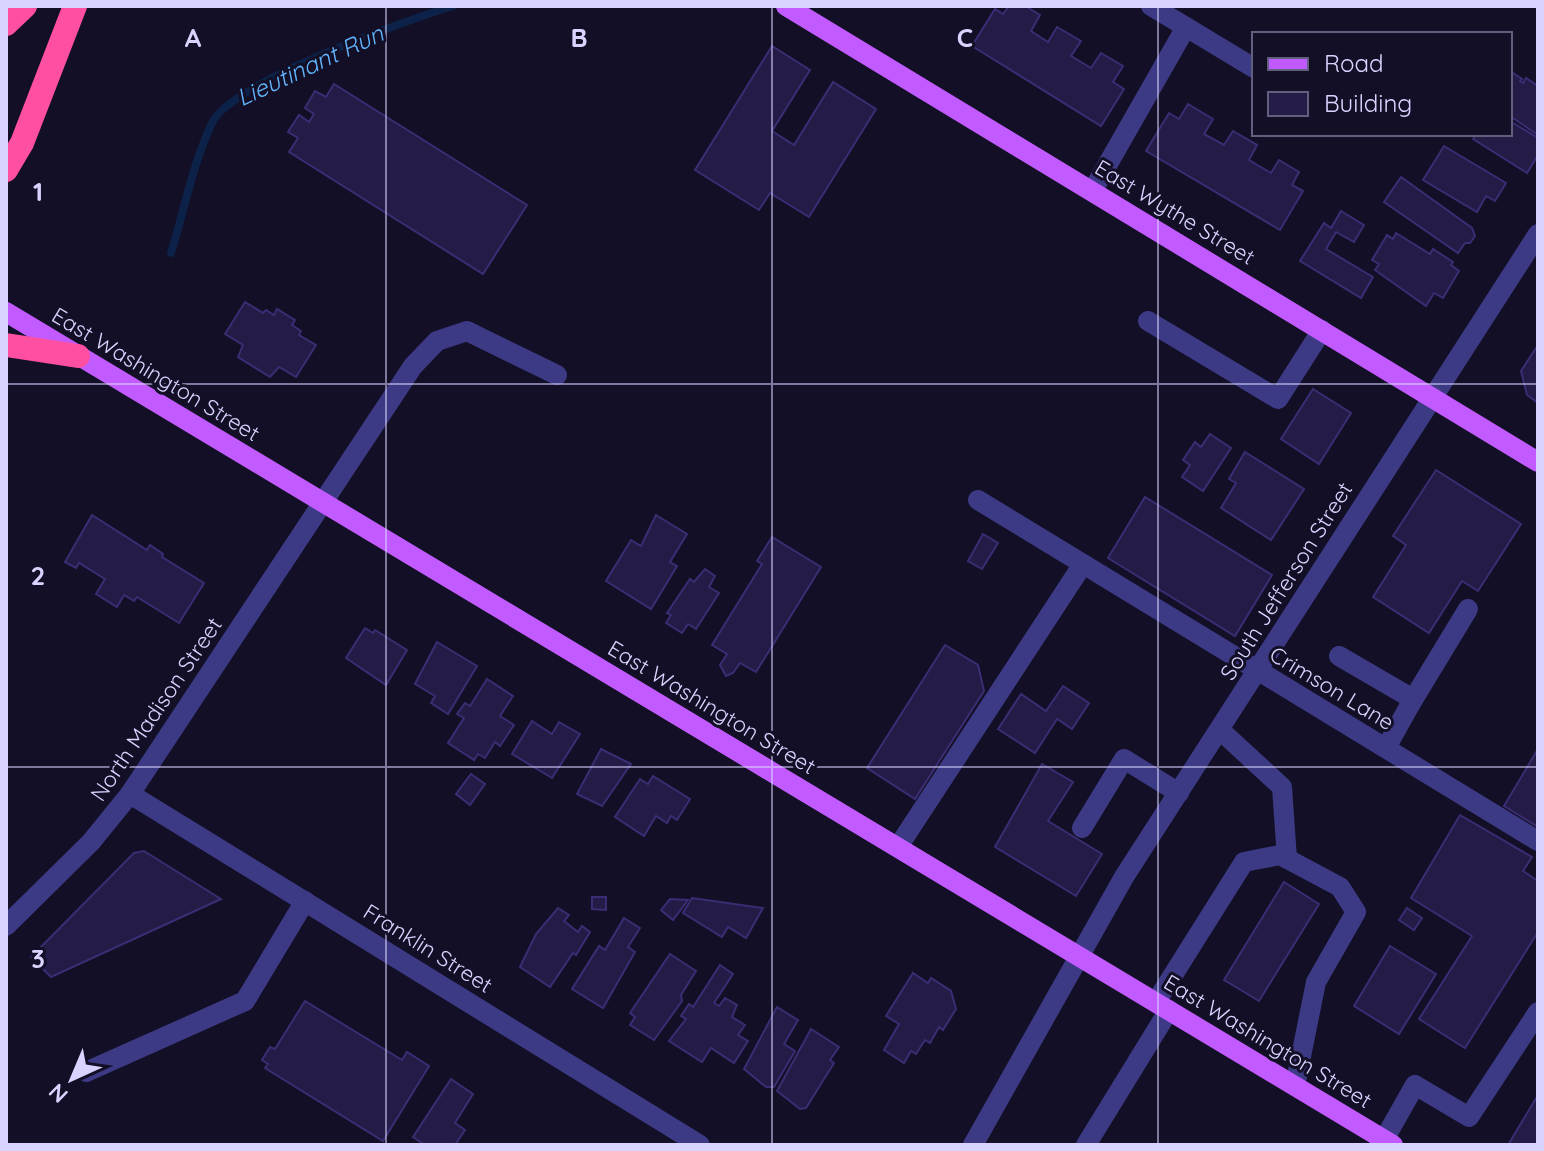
<svg xmlns="http://www.w3.org/2000/svg" width="1544" height="1151" font-family="Quicksand,sans-serif">
	<style>
		.lines { fill: none; stroke-linecap: round; stroke-linejoin: round }
		.stream { stroke: #0c2248; stroke-width: 8 }
		.building { fill: #241b47; stroke: #3b2d73; stroke-width: 2 }
		.minor { stroke: #3d3a85; stroke-width: 20 }
		.major { stroke: #c25bff; stroke-width: 20 }
		.highway { stroke: #ff4fa3; stroke-width: 24 }
		.grid { fill: none; stroke: #d9d4ff; stroke-width: 2; stroke-opacity: 0.55 }
		.labels { text-anchor: middle; stroke-width: 6; stroke-linejoin: round; paint-order: stroke }
		.street-label { font-size: 22px; fill: #d9d4ff; stroke: #130f26 }
		.water-label { font-size: 24px; font-style: italic; fill: #62b6ff; stroke: #130f26 }
		.grid-label { font-size: 26px; text-anchor: middle; font-weight: bold; fill: #d9d4ff; stroke: #130f26; stroke-width: 6; stroke-linejoin: round; paint-order: stroke }
	</style>
	<rect width="100%" height="100%" fill="#130f26"/>
	<g class="lines">
		<path class="stream" d="M171,253C184,211 193,163 212,123C230,83 407,20 453,6"/>
	</g>
	<g class="building">
		<polygon points="1009,6 1025,6 1040,15 1031,31 1048,42 1057,27 1081,41 1071,56 1091,68 1101,53 1123,66 1113,82 1124,89 1101,126 972,46 995,9 1003,14"/>
		<polygon points="772,46 810,70 772,131 794,145 833,82 876,109 809,217 770,193 759,210 695,170"/>
		<polygon points="1510,71 1522,79 1520,81 1523,83 1526,78 1538,86 1538,135 1510,116"/>
		<polygon points="334,84 527,205 483,274 289,152 298,138 288,132 299,115 309,122 314,114 305,108 315,91 326,97"/>
		<polygon points="1188,104 1213,119 1204,134 1224,145 1233,131 1257,145 1249,160 1271,173 1279,160 1299,172 1292,185 1303,191 1280,230 1146,151 1169,113 1179,119"/>
		<polygon points="1510,121 1538,138 1538,155 1527,173 1473,139 1476,134 1510,134"/>
		<polygon points="1444,146 1506,183 1495,201 1486,196 1477,212 1423,180"/>
		<polygon points="1401,177 1472,228 1475,236 1470,243 1465,243 1458,253 1384,202"/>
		<polygon points="1341,211 1364,225 1354,242 1336,232 1326,249 1373,277 1361,298 1300,261 1324,223 1331,228"/>
		<polygon points="1396,233 1430,254 1433,249 1453,262 1451,265 1459,271 1443,298 1434,293 1426,306 1375,270 1379,264 1372,260 1387,235 1393,239"/>
		<polygon points="245,302 263,313 266,310 274,315 277,309 295,320 292,325 301,331 299,335 316,345 296,377 279,367 270,377 238,357 243,345 225,334"/>
		<polygon points="1538,345 1538,403 1527,395 1521,371"/>
		<polygon points="1313,389 1351,413 1319,464 1281,439"/>
		<polygon points="1210,434 1231,448 1203,491 1182,477 1190,465 1183,460 1195,442 1201,447"/>
		<polygon points="1245,452 1304,489 1271,540 1221,508 1236,483 1229,479"/>
		<polygon points="1436,470 1521,524 1478,591 1462,581 1429,633 1373,597 1406,545 1393,536"/>
		<polygon points="1145,497 1272,575 1235,636 1108,558"/>
		<polygon points="92,515 147,550 150,545 163,554 162,557 204,583 179,623 137,597 134,601 124,595 117,607 96,594 105,579 79,563 76,568 65,562"/>
		<polygon points="656,515 687,534 670,562 677,566 651,609 606,581 631,540 641,546"/>
		<polygon points="983,534 998,543 982,569 968,561"/>
		<polygon points="772,537 821,567 756,672 740,663 733,673 726,676 720,665 727,654 712,645 762,564 757,561"/>
		<polygon points="705,569 715,576 709,587 719,593 696,629 688,624 682,633 666,623 671,615 667,613 690,579 694,582"/>
		<polygon points="365,628 373,633 375,630 407,650 386,685 346,658"/>
		<polygon points="437,642 477,666 448,714 431,703 435,696 415,684"/>
		<polygon points="945,645 978,665 984,691 915,799 867,768"/>
		<polygon points="487,679 513,696 500,716 514,725 500,746 495,742 485,758 478,754 474,760 448,743 464,718 457,714 465,703 470,706"/>
		<polygon points="1063,686 1089,703 1072,729 1057,719 1035,753 998,729 1021,694 1046,711"/>
		<polygon points="532,721 552,734 559,722 580,734 552,778 512,754"/>
		<polygon points="601,749 631,764 602,806 577,794"/>
		<polygon points="1538,749 1538,827 1504,806"/>
		<polygon points="1042,764 1073,782 1048,821 1102,854 1076,896 995,847"/>
		<polygon points="471,774 485,784 470,805 456,794"/>
		<polygon points="653,776 690,799 677,820 671,816 667,823 656,816 644,836 615,817 640,779 648,784"/>
		<polygon points="1460,815 1532,857 1523,871 1538,881 1538,932 1465,1048 1419,1019 1472,936 1411,898"/>
		<polygon points="144,851 221,899 51,977 31,957 134,853"/>
		<polygon points="1284,882 1319,904 1259,1001 1224,980"/>
		<polygon points="592,897 606,897 606,910 592,909"/>
		<polygon points="692,898 763,908 746,938 728,927 722,937 683,913"/>
		<polygon points="670,899 688,900 673,920 661,910"/>
		<polygon points="558,908 569,915 564,921 578,932 582,926 590,932 576,955 573,953 550,987 520,967 536,934"/>
		<polygon points="1407,908 1422,918 1414,930 1399,920"/>
		<polygon points="624,918 640,928 628,947 635,952 603,1008 572,989 599,946 605,950"/>
		<polygon points="1390,946 1436,974 1399,1034 1354,1006"/>
		<polygon points="670,954 696,971 681,995 682,1001 654,1040 630,1025 635,1017 630,1013"/>
		<polygon points="720,965 733,974 714,1003 719,1006 725,998 737,1005 732,1017 745,1025 738,1035 748,1041 734,1063 711,1048 702,1062 669,1041 686,1019 681,1016 689,1004 693,1007"/>
		<polygon points="913,973 928,983 931,978 951,991 956,1009 943,1030 939,1027 930,1043 925,1040 916,1054 911,1051 904,1063 884,1050 899,1024 886,1016"/>
		<polygon points="305,1001 402,1060 407,1052 429,1066 383,1141 265,1068 268,1064 262,1060 270,1047 275,1049"/>
		<polygon points="777,1007 798,1020 784,1044 795,1051 774,1087 766,1087 744,1069"/>
		<polygon points="811,1029 839,1047 830,1060 834,1063 806,1108 800,1109 777,1091"/>
		<polygon points="451,1079 473,1094 455,1123 465,1130 455,1145 425,1145 413,1137"/>
		<polygon points="1538,1095 1538,1145 1508,1145"/>
	</g>
	<g class="lines">
		<g class="minor">
			<polyline points="1151,6 1186,27"/>
			<polyline points="1093,190 1186,27 1254,68"/>
			<polyline points="1148,321 1278,399 1322,330"/>
			<polyline points="978,500 1538,841"/>
			<polyline points="1339,656 1406,695 1411,703 1386,748"/>
			<polyline points="1411,703 1468,609"/>
			<polyline points="1220,730 1282,787 1287,859"/>
			<polyline points="130,794 700,1145"/>
			<polyline points="1082,828 1124,759 1179,793"/>
			<polyline points="898,847 1083,564"/>
			<polyline points="6,926 91,842 130,794 413,366 437,341 467,331 557,375"/>
			<polyline points="1156,1002 1244,862 1280,855 1340,887 1356,912 1316,982 1295,1086"/>
			<polyline points="86,1072 245,1001 305,901"/>
			<polyline points="973,1145 1124,877 1538,234"/>
			<polyline points="1086,1145 1169,1010"/>
			<polyline points="1381,1145 1415,1085 1469,1117 1538,1012"/>
		</g>
		<g class="major">
			<polyline points="786,6 1538,462"/>
			<polyline points="6,312 1393,1145"/>
		</g>
		<g class="highway">
			<polyline points="6,24 25,6"/>
			<polyline points="6,170 22,143 75,6"/>
			<polyline points="6,345 78,356"/>
		</g>
	</g>
	<path class="grid" d="M386,6V1145M772,6V1145M1158,6V1145M6,384H1538M6,767H1538"/>
	<g class="labels">
		<g class="street-label">
			<text transform="translate(1175 212) rotate(31)" y="8">East Wythe Street</text>
			<text transform="translate(156 374) rotate(31)" y="8">East Washington Street</text>
			<text transform="translate(1286 581) rotate(-58)" y="8">South Jefferson Street</text>
			<text transform="translate(1332 688) rotate(31)" y="8">Crimson Lane</text>
			<text transform="translate(712 707) rotate(31)" y="8">East Washington Street</text>
			<text transform="translate(156 709) rotate(-56)" y="8">North Madison Street</text>
			<text transform="translate(428 948) rotate(32)" y="8">Franklin Street</text>
			<text transform="translate(1268 1041) rotate(31)" y="8">East Washington Street</text>
		</g>
		<g class="water-label">
			<text transform="translate(310 66) rotate(-25)" y="8">Lieutinant Run</text>
		</g>
	</g>
	<g class="grid-label">
		<text x="193" y="47">A</text>
		<text x="579" y="47">B</text>
		<text x="965" y="47">C</text>
		<text x="38" y="201">1</text>
		<text x="38" y="585">2</text>
		<text x="38" y="968">3</text>
	</g>
	<rect width="1544" height="1151" fill="none" stroke="#d9d4ff" stroke-width="16"/>
	<rect x="1252" y="32" width="260" height="104" fill="#130f26" stroke="#625e7d" stroke-width="2"/>
	<rect x="1268" y="58" width="40" height="12" fill="#c25bff" stroke="#625e7d" stroke-width="2"/>
	<text x="1324" y="72" font-size="24" fill="#d9d4ff">Road</text>
	<rect x="1268" y="92" width="40" height="24" fill="#241b47" stroke="#625e7d" stroke-width="2"/>
	<text x="1324" y="112" font-size="24" fill="#d9d4ff">Building</text>
	<g transform="translate(72 1079) rotate(224)" stroke="#130f26" stroke-width="6" paint-order="stroke">
	<path d="M0-6L14 30L0 20L-14 30Z" fill="#d9d4ff"/>
	<text y="-12" font-size="22" font-weight="bold" text-anchor="middle" fill="#d9d4ff">N</text>
	</g>
</svg>
